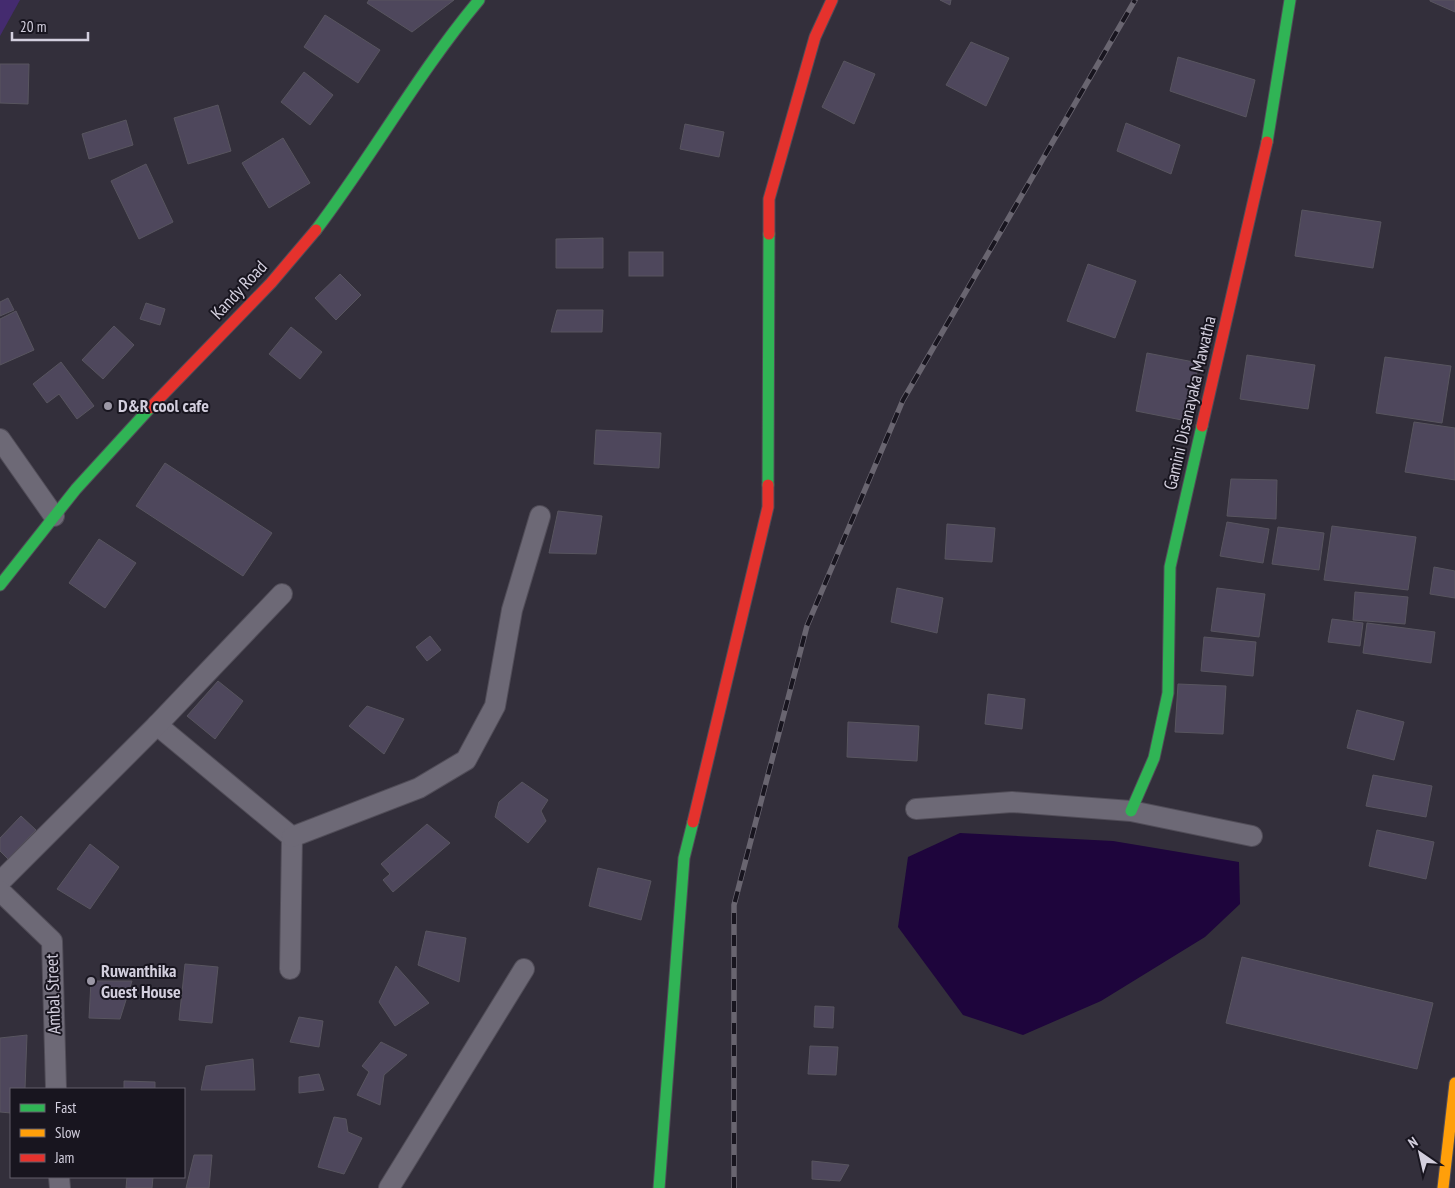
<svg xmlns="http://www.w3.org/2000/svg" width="1455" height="1188" font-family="'PT Sans Narrow',sans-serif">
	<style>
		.green { fill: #442b6f }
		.water { fill: #1e053c }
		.building { fill: #4e475c; stroke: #58555f }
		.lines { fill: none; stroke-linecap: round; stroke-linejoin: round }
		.street-casing { stroke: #514d58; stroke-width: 22 }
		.fast-casing { stroke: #514d58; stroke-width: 13 }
		.slow-casing { stroke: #514d58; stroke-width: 13 }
		.jam-casing { stroke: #514d58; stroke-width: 13 }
		.street { stroke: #6d6976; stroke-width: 20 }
		.fast { stroke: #30b455; stroke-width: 11 }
		.slow { stroke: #ff9f0a; stroke-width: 11 }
		.jam { stroke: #e5322d; stroke-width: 11 }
		.rail-casing { stroke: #696570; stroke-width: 5.5 }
		.rail { stroke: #18151f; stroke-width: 4; stroke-dasharray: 11; stroke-linecap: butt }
		.poi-dot { fill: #9b97a5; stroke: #18151f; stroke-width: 2 }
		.labels { text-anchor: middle; stroke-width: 4; stroke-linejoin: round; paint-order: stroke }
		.street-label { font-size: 18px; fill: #d3cfde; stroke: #18151f }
		.poi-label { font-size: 18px; font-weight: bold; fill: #d3cfde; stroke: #18151f; text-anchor: start }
	</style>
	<rect width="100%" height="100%" fill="#332f3b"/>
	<polygon class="green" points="0,0 20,0 0,36"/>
	<polygon class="water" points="960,833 1113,841 1239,862 1240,904 1205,937 1101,1001 1023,1035 963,1015 898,927 908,857"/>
	<g class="building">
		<polygon points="369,0 454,0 412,32 367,3"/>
		<polygon points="940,0 951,0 950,5"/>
		<polygon points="1430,0 1455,0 1455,12 1430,1"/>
		<polygon points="325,15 380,50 358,83 304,47"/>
		<polygon points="971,42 1009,58 986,106 946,85"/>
		<polygon points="1178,57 1255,80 1246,117 1170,91"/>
		<polygon points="844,61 875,74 854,124 822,107"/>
		<polygon points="0,64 29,64 28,104 0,103"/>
		<polygon points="304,72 333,95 310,125 281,102"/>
		<polygon points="218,105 231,151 188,164 174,118"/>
		<polygon points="126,120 133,145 89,159 82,134"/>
		<polygon points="1126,123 1180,145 1171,174 1117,151"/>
		<polygon points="685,124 724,132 719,157 680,149"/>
		<polygon points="283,138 310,183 269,208 242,163"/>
		<polygon points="146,164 173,222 139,239 111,181"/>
		<polygon points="1302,210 1381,222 1373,268 1295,256"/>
		<polygon points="603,238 603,268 556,268 556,239"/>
		<rect x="629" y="252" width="34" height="24"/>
		<polygon points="1088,264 1136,281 1115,338 1067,321"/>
		<polygon points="340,274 361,295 336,320 315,298"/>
		<polygon points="8,298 14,310 0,316 0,302"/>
		<polygon points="146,303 165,309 160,325 140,319"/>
		<polygon points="557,310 603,310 602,332 551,332"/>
		<polygon points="16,311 34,350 0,365 0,319"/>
		<polygon points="114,326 134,345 103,379 82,360"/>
		<polygon points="291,327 322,352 300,379 269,354"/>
		<polygon points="1147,353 1199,363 1187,421 1136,411"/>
		<polygon points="1247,355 1315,365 1308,409 1240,399"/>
		<polygon points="1385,357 1451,366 1442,423 1376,413"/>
		<polygon points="61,362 94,406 77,419 59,394 47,403 33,384"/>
		<polygon points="1414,422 1455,428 1455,480 1405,472"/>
		<polygon points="596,430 661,433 659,468 594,464"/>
		<polygon points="165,463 272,533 243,576 136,506"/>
		<polygon points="1231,479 1277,480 1276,519 1227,516"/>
		<polygon points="558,511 602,516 596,554 549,553"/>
		<polygon points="1227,522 1269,529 1263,563 1220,556"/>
		<polygon points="947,524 995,528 992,562 945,559"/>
		<polygon points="1332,526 1416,537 1408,590 1324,580"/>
		<polygon points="1278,527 1324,533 1319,570 1272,564"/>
		<polygon points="99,539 136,563 105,608 69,583"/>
		<polygon points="1434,567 1455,571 1455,598 1430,594"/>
		<polygon points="897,588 943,598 937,633 891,622"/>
		<polygon points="1217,588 1265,594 1259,637 1211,631"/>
		<polygon points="1355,592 1408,597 1405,624 1353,620"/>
		<polygon points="1332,619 1363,623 1360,646 1328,642"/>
		<polygon points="1367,623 1435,632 1431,663 1363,653"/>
		<polygon points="430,636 441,650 427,661 416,647"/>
		<polygon points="1204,637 1256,642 1253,676 1201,671"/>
		<polygon points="218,681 243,701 215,739 187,716"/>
		<polygon points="1178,684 1226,686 1223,734 1175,732"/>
		<polygon points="988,694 1025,699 1022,729 985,724"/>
		<polygon points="367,706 404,719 384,754 349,726"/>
		<polygon points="1357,710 1404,722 1394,760 1347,748"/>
		<polygon points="848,722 919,726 917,761 847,757"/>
		<polygon points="1373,775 1432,786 1426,817 1366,806"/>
		<polygon points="522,782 548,800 541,811 546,821 528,843 495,817 499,802"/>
		<polygon points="21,816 36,830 8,859 0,851 0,838"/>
		<polygon points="427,824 450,843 393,892 383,880 390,874 381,864"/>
		<polygon points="1377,830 1434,842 1426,879 1369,866"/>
		<polygon points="90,844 119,867 90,909 57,889"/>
		<polygon points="598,868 651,881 641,920 589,906"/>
		<polygon points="426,931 466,938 459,982 418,965"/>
		<polygon points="1242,957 1433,1003 1417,1069 1226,1023"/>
		<polygon points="185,964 218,967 212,1023 179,1020"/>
		<polygon points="396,966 429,1003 395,1026 379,1002"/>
		<polygon points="91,981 132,981 120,1019 89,1018"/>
		<polygon points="815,1006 834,1007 833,1028 814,1027"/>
		<polygon points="299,1017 323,1021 319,1047 290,1042"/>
		<polygon points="27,1035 25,1089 26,1089 11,1089 11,1113 0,1112 0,1038"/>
		<polygon points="381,1042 407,1055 384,1075 380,1105 357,1095 369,1072 362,1066"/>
		<polygon points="810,1046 838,1047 836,1075 808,1074"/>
		<polygon points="253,1059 255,1090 201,1090 206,1066"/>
		<polygon points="319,1074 324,1090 299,1093 299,1077"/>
		<polygon points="124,1081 155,1082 155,1089 124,1089"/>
		<polygon points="334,1117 346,1119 348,1132 362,1138 344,1174 318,1167"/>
		<polygon points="194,1155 212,1155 209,1188 186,1188"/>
		<polygon points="812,1161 849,1165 840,1181 812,1179"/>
		<polygon points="127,1177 153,1177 152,1188 126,1188"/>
	</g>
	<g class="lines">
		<defs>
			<g id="street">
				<polyline points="0,439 54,516"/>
				<polyline points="157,725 292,837 290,969"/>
				<polyline points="916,809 1012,802 1131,811 1252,836"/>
				<polyline points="292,837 419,788 466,760 495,706 512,610 540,516"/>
				<polyline points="0,882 157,725 282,594"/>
				<polyline points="0,891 52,941 56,1089"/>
				<polyline points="59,1177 60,1188"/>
				<polyline points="389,1188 524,969"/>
			</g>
			<g id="fast">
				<polyline points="1267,142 1290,0"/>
				<path d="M316,230C373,155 418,73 479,0"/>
				<polyline points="768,485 769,234"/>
				<polyline points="0,585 76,489 150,408"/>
				<polyline points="1131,811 1154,758 1168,693 1170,567 1202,426"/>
				<polyline points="659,1188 684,858 693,822"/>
			</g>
			<polyline id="slow" points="1443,1188 1455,1083"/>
			<g id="jam">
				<polyline points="769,234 769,199 815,37 832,0"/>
				<polyline points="150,408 271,283 316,230"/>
				<polyline points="1202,426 1267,142"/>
				<polyline points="693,822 768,507 768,485"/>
			</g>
		</defs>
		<use href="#street" class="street-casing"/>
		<use href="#fast" class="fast-casing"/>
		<use href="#slow" class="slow-casing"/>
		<use href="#jam" class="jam-casing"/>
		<use href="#street" class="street"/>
		<use href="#fast" class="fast"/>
		<use href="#slow" class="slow"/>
		<use href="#jam" class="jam"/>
		<defs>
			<polyline id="rail" points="734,1188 734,905 807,626 903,400 1135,0"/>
		</defs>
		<use href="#rail" class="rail-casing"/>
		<use href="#rail" class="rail"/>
	</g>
	<g class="poi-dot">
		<circle cx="108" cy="406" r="5"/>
		<circle cx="91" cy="981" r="5"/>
	</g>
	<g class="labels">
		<g class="street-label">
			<text transform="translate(239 290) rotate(-47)" y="6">Kandy Road</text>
			<text transform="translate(1190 403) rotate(-77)" y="6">Gamini Disanayaka Mawatha</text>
			<text transform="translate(53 994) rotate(-92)" y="6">Ambal Street</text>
		</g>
		<g class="poi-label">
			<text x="118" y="412">D&amp;R cool cafe</text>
			<text x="101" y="977">Ruwanthika<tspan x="101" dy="21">Guest House</tspan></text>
		</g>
	</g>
	<rect x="10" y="1088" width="175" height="90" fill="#18151f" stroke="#635f6b"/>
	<rect x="20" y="1104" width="25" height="8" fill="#30b455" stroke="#635f6b"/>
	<text x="55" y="1113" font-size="15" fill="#d3cfde">Fast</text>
	<rect x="20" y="1129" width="25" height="8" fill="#ff9f0a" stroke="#635f6b"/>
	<text x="55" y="1138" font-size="15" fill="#d3cfde">Slow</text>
	<rect x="20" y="1154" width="25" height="8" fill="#e5322d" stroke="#635f6b"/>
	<text x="55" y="1163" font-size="15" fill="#d3cfde">Jam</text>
	<g transform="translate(1420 1153) rotate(326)" stroke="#18151f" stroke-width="4" paint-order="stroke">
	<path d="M0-4L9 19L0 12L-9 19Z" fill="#d3cfde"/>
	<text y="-8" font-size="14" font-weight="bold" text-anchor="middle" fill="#d3cfde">N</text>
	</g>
	<path d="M12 32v8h76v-8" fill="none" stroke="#d3cfde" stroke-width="2.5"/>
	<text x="20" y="32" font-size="15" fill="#d3cfde" stroke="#18151f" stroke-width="4" paint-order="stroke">20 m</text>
</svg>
